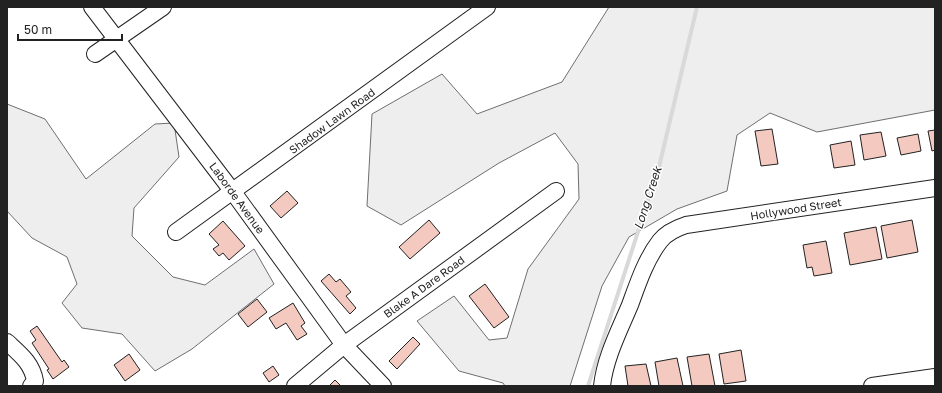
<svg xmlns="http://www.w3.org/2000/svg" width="942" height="393" font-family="'Golos Text',sans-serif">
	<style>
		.green { fill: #eee; stroke: #6f6f6f }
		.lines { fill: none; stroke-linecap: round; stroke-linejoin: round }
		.stream { stroke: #d9d9d9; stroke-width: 4 }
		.building { fill: #f3c9c0; stroke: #222 }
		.minor-casing { stroke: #222; stroke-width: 18 }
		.minor { stroke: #fff; stroke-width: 16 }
		.labels { text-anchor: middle; stroke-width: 3; stroke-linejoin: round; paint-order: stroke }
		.street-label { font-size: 11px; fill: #222; stroke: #fff }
		.water-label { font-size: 12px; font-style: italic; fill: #222; stroke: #fff }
	</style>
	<rect width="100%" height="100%" fill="#fff"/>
	<g class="green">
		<polygon points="609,7 935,7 935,110 817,132 770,113 737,135 727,191 677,209 629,237 602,286 570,386 505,386 503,383 459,371 417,321 454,296 489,340 507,338 528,269 579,199 578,164 555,133 499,163 401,225 367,206 372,114 442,74 477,114 562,82"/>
		<polygon points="7,104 45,119 86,179 155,124 174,123 179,157 134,208 132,236 173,277 205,285 254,249 274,284 192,349 155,371 122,334 82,328 62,303 77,284 67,257 32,238 7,211"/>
	</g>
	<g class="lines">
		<polyline class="stream" points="588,386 659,167 697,7"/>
	</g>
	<g class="building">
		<polygon points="772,129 778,164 761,166 755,131"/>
		<polygon points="935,130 935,150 932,151 928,131"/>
		<polygon points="881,132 886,156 864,160 860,135"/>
		<polygon points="918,134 921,151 901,155 897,138"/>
		<polygon points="851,141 855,165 834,168 830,145"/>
		<polygon points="287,191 298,203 281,218 270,206"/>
		<polygon points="429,220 440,233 410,259 399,247"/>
		<polygon points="912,220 918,252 887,258 881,226"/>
		<polygon points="223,221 245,246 229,260 223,253 219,256 213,249 219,245 209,234"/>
		<polygon points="876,227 882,259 850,265 844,233"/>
		<polygon points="826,241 832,273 814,276 812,267 807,268 803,245"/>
		<polygon points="329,274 336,282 340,279 351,292 346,296 356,308 350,314 321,281"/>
		<polygon points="485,284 509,317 494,328 469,296"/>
		<polygon points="257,299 267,312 248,327 238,314"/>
		<polygon points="293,303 305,323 301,326 307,334 297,340 286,323 276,329 269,318"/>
		<polygon points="37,326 62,362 64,360 69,367 53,379 47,370 49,369 32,343 36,340 30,331"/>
		<polygon points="413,337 420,344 397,369 389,361"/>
		<polygon points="741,350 746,381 724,384 719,354"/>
		<polygon points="129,354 140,370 125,381 114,365"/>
		<polygon points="709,354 715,386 692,386 687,357"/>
		<polygon points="677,358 683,386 659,386 655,362"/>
		<polygon points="646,364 651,386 628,386 625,366"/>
		<polygon points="273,366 279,375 269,382 263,373"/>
		<polygon points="335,380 341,386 329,386"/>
	</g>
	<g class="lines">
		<defs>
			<g id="minor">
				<polyline points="92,7 233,192 344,345 383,386"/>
				<polyline points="95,54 163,7"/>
				<polyline points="176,232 487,7"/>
				<path d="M7,342C20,354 32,363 35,381L31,386"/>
				<polyline points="295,386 344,345 556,191"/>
				<path d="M602,386C605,358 619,331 630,305C638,283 646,259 660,241C667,232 677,228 686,225L935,188"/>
				<polyline points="872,386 935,377"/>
			</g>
		</defs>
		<use href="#minor" class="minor-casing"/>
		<use href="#minor" class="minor"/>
	</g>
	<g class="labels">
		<g class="street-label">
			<text transform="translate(332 121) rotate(-36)" y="4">Shadow Lawn Road</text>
			<text transform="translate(237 198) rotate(54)" y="4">Laborde Avenue</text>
			<text transform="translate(796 209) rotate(-9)" y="4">Hollywood Street</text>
			<text transform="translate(424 287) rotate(-36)" y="4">Blake A Dare Road</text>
		</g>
		<g class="water-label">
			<text transform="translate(648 198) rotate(-72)" y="4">Long Creek</text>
		</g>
	</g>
	<rect width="942" height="393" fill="none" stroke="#222222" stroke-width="16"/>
	<path d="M18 34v6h104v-6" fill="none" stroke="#222222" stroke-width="2"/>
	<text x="24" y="34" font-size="12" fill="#222222" stroke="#ffffff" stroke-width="3" paint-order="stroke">50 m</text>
</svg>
